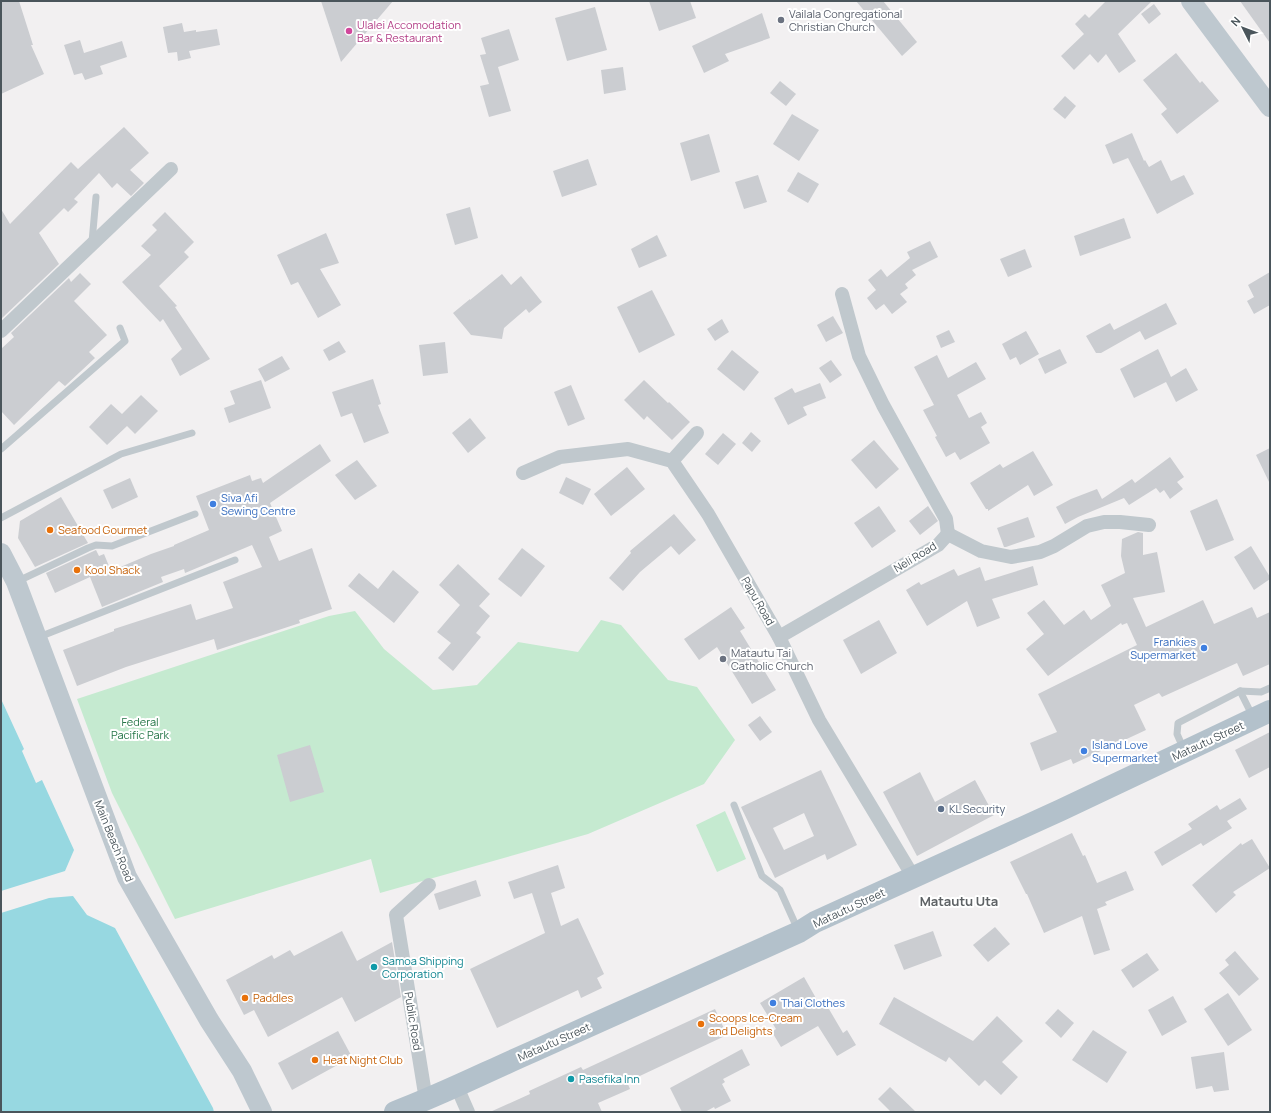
<svg xmlns="http://www.w3.org/2000/svg" width="1271" height="1113" font-family="Manrope,sans-serif">
	<style>
		.green { fill: #c5ead0 }
		.water { fill: #97d8e1 }
		.building { fill: #cbcdd1; fill-rule: evenodd }
		.lines { fill: none; stroke-linecap: round; stroke-linejoin: round }
		.service { stroke: #c0c8cd; stroke-width: 7 }
		.minor { stroke: #c0c8cd; stroke-width: 14 }
		.secondary { stroke: #bec8cf; stroke-width: 20 }
		.primary { stroke: #b3c1cb; stroke-width: 22 }
		.worship-dot { fill: #6b7280; stroke: #fff; stroke-width: 1.5 }
		.hotel-dot { fill: #d1479c; stroke: #fff; stroke-width: 1.5 }
		.shop-dot { fill: #3f7fe0; stroke: #fff; stroke-width: 1.5 }
		.food-dot { fill: #e8710a; stroke: #fff; stroke-width: 1.5 }
		.service-dot { fill: #5c6f8a; stroke: #fff; stroke-width: 1.5 }
		.culture-dot { fill: #0f9aa8; stroke: #fff; stroke-width: 1.5 }
		.labels { text-anchor: middle; stroke-width: 4; stroke-linejoin: round; paint-order: stroke }
		.worship-label { font-size: 11px; fill: #5b616d; stroke: #fff; text-anchor: start }
		.hotel-label { font-size: 11px; fill: #b23c85; stroke: #fff; text-anchor: start }
		.shop-label { font-size: 11px; fill: #366cbe; stroke: #fff; text-anchor: start }
		.food-label { font-size: 11px; fill: #c56008; stroke: #fff; text-anchor: start }
		.street-label { font-size: 11px; fill: #4a555b; stroke: #fff }
		.park-label { font-size: 11px; fill: #237446; stroke: #fff }
		.service-label { font-size: 11px; fill: #4e5e75; stroke: #fff; text-anchor: start }
		.culture-label { font-size: 11px; fill: #0d838f; stroke: #fff; text-anchor: start }
		.quarter-label { font-size: 13px; font-weight: bold; fill: #5d6164; stroke: #fff }
	</style>
	<rect width="100%" height="100%" fill="#f2f0f1"/>
	<g class="green">
		<polygon points="355,611 384,649 433,690 477,685 518,642 578,652 601,620 621,625 668,680 697,687 735,740 704,784 588,834 380,893 371,859 175,919 112,793 77,699 329,616"/>
		<polygon points="725,811 746,859 717,872 696,825"/>
	</g>
	<g class="water">
		<polygon points="1,699 24,749 22,751 36,783 42,780 74,850 65,871 1,891"/>
		<polygon points="73,896 87,915 115,928 213,1108 214,1112 1,1112 1,913 49,898"/>
	</g>
	<g class="building">
		<polygon points="1,1 19,1 33,45 31,45 44,74 1,94"/>
		<polygon points="321,1 393,1 341,62"/>
		<polygon points="649,1 690,1 696,18 659,31"/>
		<polygon points="856,1 883,1 917,42 902,56"/>
		<polygon points="1106,1 1152,1 1118,34 1136,61 1119,73 1106,54 1098,63 1090,54 1074,70 1061,56 1084,34 1075,24 1085,14 1089,18"/>
		<polygon points="1240,1 1270,1 1270,43"/>
		<polygon points="1154,4 1161,14 1149,24 1141,14"/>
		<polygon points="595,7 607,50 567,61 555,18"/>
		<polygon points="762,13 770,38 725,54 729,61 704,73 692,46"/>
		<polygon points="182,23 184,32 196,30 196,32 217,29 220,45 189,51 191,58 178,61 177,52 168,53 163,27"/>
		<polygon points="509,29 519,60 498,67 511,111 489,117 480,86 489,84 480,55 486,54 481,38"/>
		<polygon points="80,40 84,53 122,41 127,57 100,66 103,74 85,80 82,73 74,75 64,45"/>
		<polygon points="1176,53 1200,83 1202,81 1219,101 1177,134 1161,114 1167,109 1143,80"/>
		<polygon points="623,67 626,90 604,94 601,70"/>
		<polygon points="780,81 796,94 786,106 770,93"/>
		<polygon points="1065,96 1076,106 1065,119 1053,109"/>
		<polygon points="792,114 819,130 799,161 773,144"/>
		<polygon points="124,127 149,153 130,170 144,183 131,196 117,183 112,188 99,173 74,199 78,202 68,212 64,208 39,233 59,264 1,319 1,209 10,224 71,162 78,169"/>
		<polygon points="1132,133 1144,161 1145,160 1149,167 1161,160 1171,181 1184,175 1194,194 1157,214 1128,158 1113,164 1105,145"/>
		<polygon points="709,134 720,172 691,181 680,143"/>
		<polygon points="588,159 597,185 562,197 553,171"/>
		<polygon points="798,172 819,184 808,203 787,191"/>
		<polygon points="758,175 767,202 744,209 735,182"/>
		<polygon points="470,207 478,238 455,245 446,214"/>
		<polygon points="165,212 194,242 184,252 189,257 159,286 177,306 175,307 210,359 180,376 171,359 182,349 163,319 160,322 122,282 151,255 141,246 157,230 152,225"/>
		<polygon points="1124,218 1131,238 1080,256 1074,236"/>
		<polygon points="326,233 339,263 320,269 341,305 318,318 298,282 291,285 277,255"/>
		<polygon points="657,235 667,256 639,268 631,249"/>
		<polygon points="930,241 938,257 912,270 916,275 905,284 908,288 900,294 907,302 892,314 884,304 876,310 867,298 876,290 868,280 881,269 887,277 910,258 907,252"/>
		<polygon points="1025,249 1032,267 1008,277 1000,259"/>
		<polygon points="1270,272 1270,305 1254,314 1247,301 1254,297 1248,285"/>
		<polygon points="80,273 91,284 74,301 107,335 89,352 95,358 65,386 59,381 14,425 1,411 1,349 14,337 11,333 69,278 71,282"/>
		<polygon points="502,274 511,285 521,276 542,302 529,313 526,309 504,328 502,339 471,335 453,313 470,299 470,300"/>
		<polygon points="652,290 675,335 639,353 617,307"/>
		<polygon points="1166,303 1177,324 1145,340 1140,331 1101,353 1096,353 1086,336 1110,323 1114,330"/>
		<polygon points="833,316 843,333 826,342 817,325"/>
		<polygon points="722,319 729,332 715,341 707,329"/>
		<polygon points="949,330 955,342 941,348 936,336"/>
		<polygon points="1026,331 1039,354 1020,365 1016,357 1010,360 1002,344"/>
		<polygon points="339,341 346,352 329,361 323,350"/>
		<polygon points="445,342 448,373 423,376 419,345"/>
		<polygon points="1060,349 1067,363 1045,374 1038,359"/>
		<polygon points="1158,349 1171,377 1186,368 1198,390 1176,402 1166,382 1134,398 1120,369"/>
		<polygon points="732,350 759,372 744,391 717,369"/>
		<polygon points="937,355 948,378 976,362 986,379 957,395 969,418 981,412 987,423 981,427 990,443 960,460 955,452 946,457 935,437 937,436 923,410 934,405 914,367"/>
		<polygon points="282,356 290,369 265,382 258,369"/>
		<polygon points="831,360 842,375 830,383 819,368"/>
		<polygon points="373,379 381,404 378,405 389,433 364,443 352,413 341,417 332,392"/>
		<polygon points="261,380 271,408 229,423 224,408 235,404 230,391"/>
		<polygon points="644,380 668,403 669,402 690,422 672,440 647,416 644,420 624,400"/>
		<polygon points="820,383 826,398 803,407 807,415 788,425 774,398 792,388 795,393"/>
		<polygon points="571,385 585,419 568,426 554,392"/>
		<polygon points="141,395 158,411 135,434 127,426 107,445 89,427 111,404 122,414"/>
		<polygon points="470,418 486,438 468,453 452,433"/>
		<polygon points="751,432 761,441 752,452 742,443"/>
		<polygon points="723,433 736,444 718,465 705,454"/>
		<polygon points="874,440 899,469 876,489 851,460"/>
		<polygon points="320,444 331,461 270,503 282,531 269,537 279,561 312,548 332,609 299,620 300,623 217,650 214,639 126,667 77,686 63,650 114,631 114,629 191,604 196,620 233,608 223,582 262,567 252,545 185,573 184,569 161,577 163,582 102,607 90,577 55,593 46,573 96,550 99,556 104,554 111,571 151,554 174,546 174,545 209,530 196,496 250,475 252,481 261,478 263,483"/>
		<polygon points="1270,448 1270,484 1256,455"/>
		<polygon points="1033,451 1053,485 1034,496 1028,485 988,511 988,509 986,509 970,483 1000,464 1003,468"/>
		<polygon points="1170,457 1184,477 1177,482 1183,489 1170,499 1164,490 1160,493 1156,488 1129,505 1124,498 1078,517 1065,524 1056,507 1071,499 1097,489 1102,499 1132,479 1135,483"/>
		<polygon points="357,460 377,486 355,500 335,475"/>
		<polygon points="627,467 645,489 611,516 594,494"/>
		<polygon points="566,477 591,489 583,505 559,493"/>
		<polygon points="130,478 138,497 112,509 103,490"/>
		<polygon points="61,497 88,543 35,567 18,538 20,521"/>
		<polygon points="1217,499 1234,540 1206,551 1190,511"/>
		<polygon points="879,506 896,531 872,548 854,523"/>
		<polygon points="928,506 938,521 920,535 909,521"/>
		<polygon points="674,514 696,540 679,555 671,546 640,572 623,591 609,578 631,553 630,551"/>
		<polygon points="1028,517 1035,537 1006,547 1004,547 997,528"/>
		<polygon points="1138,532 1143,533 1143,555 1157,552 1165,592 1133,598 1146,627 1203,600 1214,624 1252,607 1257,618 1270,612 1270,664 1243,676 1237,663 1162,697 1159,693 1134,705 1146,730 1073,764 1071,759 1041,771 1030,743 1057,732 1038,694 1137,645 1127,623 1122,625 1121,623 1048,676 1026,649 1044,634 1027,613 1044,600 1064,625 1084,610 1091,620 1111,606 1101,585 1125,573 1121,556 1122,539"/>
		<polygon points="1251,546 1270,577 1270,579 1254,590 1234,557"/>
		<polygon points="522,548 545,566 521,597 498,579"/>
		<polygon points="458,564 490,594 479,606 490,616 476,633 481,637 453,671 438,658 451,643 437,632 460,605 439,585"/>
		<polygon points="1033,566 1038,585 992,599 1000,618 977,627 967,601 927,626 906,590 919,582 921,585 954,569 958,576 980,567 985,581"/>
		<polygon points="393,570 419,592 394,623 348,586 359,573 378,589"/>
		<polygon points="731,607 745,628 740,631 776,690 752,704 717,647 699,660 684,639"/>
		<polygon points="879,620 897,653 861,674 843,640"/>
		<polygon points="760,716 772,732 760,741 748,725"/>
		<polygon points="1270,732 1270,767 1249,778 1235,750"/>
		<polygon points="310,745 324,792 290,802 277,755"/>
		<path d="M821,770L857,845L827,860L825,854L775,878L741,807ZM804,813L814,836L784,850L773,828Z"/>
		<polygon points="920,772 935,802 975,780 994,815 917,856 883,792"/>
		<polygon points="1240,798 1247,809 1227,821 1232,828 1203,846 1201,843 1162,866 1154,852 1192,829 1188,824 1217,805 1220,810"/>
		<polygon points="1072,833 1083,856 1085,855 1097,883 1126,871 1134,890 1105,902 1107,905 1097,909 1110,950 1094,955 1082,916 1044,933 1027,894 1026,894 1010,862"/>
		<polygon points="1252,839 1270,868 1233,892 1236,895 1216,913 1192,885 1241,843 1242,845"/>
		<polygon points="558,865 565,888 551,893 561,926 578,918 604,974 597,978 602,988 581,998 578,990 497,1028 470,969 545,933 532,893 514,899 508,882"/>
		<polygon points="476,880 481,896 439,910 434,894"/>
		<polygon points="995,927 1010,944 988,962 973,945"/>
		<polygon points="342,931 357,961 392,942 401,997 355,1022 342,997 268,1037 254,1010 244,1015 226,980 272,955 274,959 290,950 294,956"/>
		<polygon points="933,931 942,956 904,970 894,945"/>
		<polygon points="1235,951 1259,979 1239,996 1219,973 1229,965 1225,960"/>
		<polygon points="1147,953 1159,970 1133,988 1121,970"/>
		<polygon points="804,977 821,1007 826,1004 843,1033 847,1030 856,1045 837,1056 818,1026 781,1047 772,1032 776,1029 760,1003"/>
		<polygon points="1228,993 1252,1030 1228,1046 1204,1009"/>
		<polygon points="1173,996 1187,1022 1162,1036 1148,1010"/>
		<polygon points="894,997 973,1041 997,1016 1023,1041 1002,1062 1018,1077 1001,1095 985,1080 979,1086 949,1057 946,1062 879,1024"/>
		<polygon points="715,1009 727,1035 627,1082 630,1089 598,1103 602,1112 490,1112 530,1094 529,1091 581,1067 583,1070"/>
		<polygon points="1058,1009 1074,1023 1061,1038 1045,1023"/>
		<polygon points="1093,1030 1127,1052 1107,1083 1072,1060"/>
		<polygon points="338,1031 352,1057 292,1090 278,1063"/>
		<polygon points="742,1049 750,1065 723,1079 725,1082 722,1084 731,1101 715,1109 714,1107 705,1112 682,1112 670,1088"/>
		<polygon points="1224,1052 1229,1090 1214,1092 1212,1086 1196,1089 1191,1057"/>
		<polygon points="890,1087 916,1112 891,1112 878,1099"/>
	</g>
	<g class="lines">
		<g class="service">
			<polyline points="92,242 96,197"/>
			<polyline points="1,449 125,341 120,328"/>
			<polyline points="1,518 121,454 192,433"/>
			<polyline points="16,582 88,548 96,545 112,546 195,514"/>
			<polyline points="39,637 235,560"/>
			<polyline points="1240,691 1253,717"/>
			<polyline points="1184,750 1177,734 1178,723 1240,691 1261,692 1270,688"/>
			<polyline points="734,805 762,876 780,890 798,930"/>
		</g>
		<g class="minor">
			<polyline points="842,294 859,356 883,405 946,519 948,534"/>
			<polyline points="1,331 171,169"/>
			<polyline points="672,461 697,433"/>
			<polyline points="523,473 560,457 628,449 672,461 708,514 779,637 819,720 914,878"/>
			<polyline points="948,534 981,551 1011,557 1040,552 1054,546 1087,526 1104,522 1120,522 1149,525"/>
			<polyline points="779,637 938,545 948,534"/>
			<polyline points="457,1087 468,1112"/>
			<polyline points="426,1100 396,915 429,885"/>
		</g>
		<g class="secondary">
			<polyline points="1191,1 1270,107"/>
			<polyline points="1,553 16,582 127,877 209,1020 242,1071 262,1112"/>
		</g>
		<path class="primary" d="M395,1112C443,1094 488,1071 534,1051C622,1011 710,972 799,932L815,922L1061,810L1270,711"/>
	</g>
	<g class="worship-dot">
		<circle cx="781" cy="20" r="4"/>
		<circle cx="723" cy="659" r="4"/>
	</g>
	<circle class="hotel-dot" cx="349" cy="31" r="4"/>
	<g class="shop-dot">
		<circle cx="213" cy="504" r="4"/>
		<circle cx="1204" cy="648" r="4"/>
		<circle cx="1084" cy="751" r="4"/>
		<circle cx="773" cy="1003" r="4"/>
	</g>
	<g class="food-dot">
		<circle cx="50" cy="530" r="4"/>
		<circle cx="77" cy="570" r="4"/>
		<circle cx="245" cy="998" r="4"/>
		<circle cx="701" cy="1024" r="4"/>
		<circle cx="315" cy="1060" r="4"/>
	</g>
	<circle class="service-dot" cx="941" cy="809" r="4"/>
	<g class="culture-dot">
		<circle cx="374" cy="967" r="4"/>
		<circle cx="571" cy="1079" r="4"/>
	</g>
	<g class="labels">
		<g class="worship-label">
			<text x="789" y="18">Vailala Congregational<tspan x="789" dy="13">Christian Church</tspan></text>
			<text x="731" y="657">Matautu Tai<tspan x="731" dy="13">Catholic Church</tspan></text>
		</g>
		<g class="hotel-label">
			<text x="357" y="29">Ulalei Accomodation<tspan x="357" dy="13">Bar &amp; Restaurant</tspan></text>
		</g>
		<g class="shop-label">
			<text x="221" y="502">Siva Afi<tspan x="221" dy="13">Sewing Centre</tspan></text>
			<text x="1196" y="646" text-anchor="end">Frankies<tspan x="1196" dy="13">Supermarket</tspan></text>
			<text x="1092" y="749">Island Love<tspan x="1092" dy="13">Supermarket</tspan></text>
			<text x="781" y="1007">Thai Clothes</text>
		</g>
		<g class="food-label">
			<text x="58" y="534">Seafood Gourmet</text>
			<text x="85" y="574">Kool Shack</text>
			<text x="253" y="1002">Paddles</text>
			<text x="709" y="1022">Scoops Ice-Cream<tspan x="709" dy="13">and Delights</tspan></text>
			<text x="323" y="1064">Heat Night Club</text>
		</g>
		<g class="street-label">
			<text transform="translate(915 557) rotate(-31)" y="4">Neli Road</text>
			<text transform="translate(758 601) rotate(60)" y="4">Papu Road</text>
			<text transform="translate(1208 741) rotate(-25)" y="4">Matautu Street</text>
			<text transform="translate(114 841) rotate(68)" y="4">Main Beach Road</text>
			<text transform="translate(849 908) rotate(-25)" y="4">Matautu Street</text>
			<text transform="translate(413 1021) rotate(81)" y="4">Public Road</text>
			<text transform="translate(554 1042) rotate(-24)" y="4">Matautu Street</text>
		</g>
		<g class="park-label">
			<text x="140" y="726">Federal<tspan x="140" dy="13">Pacific Park</tspan></text>
		</g>
		<g class="service-label">
			<text x="949" y="813">KL Security</text>
		</g>
		<g class="culture-label">
			<text x="382" y="965">Samoa Shipping<tspan x="382" dy="13">Corporation</tspan></text>
			<text x="579" y="1083">Pasefika Inn</text>
		</g>
		<g class="quarter-label">
			<text x="959" y="906">Matautu Uta</text>
		</g>
	</g>
	<rect width="1271" height="1113" fill="none" stroke="#4a555b" stroke-width="4"/>
	<g transform="translate(1243 28) rotate(312)" stroke="#ffffff" stroke-width="3" paint-order="stroke">
	<path d="M0-3L7 15L0 10L-7 15Z" fill="#4a555b"/>
	<text y="-6" font-size="11" font-weight="bold" text-anchor="middle" fill="#4a555b">N</text>
	</g>
</svg>
